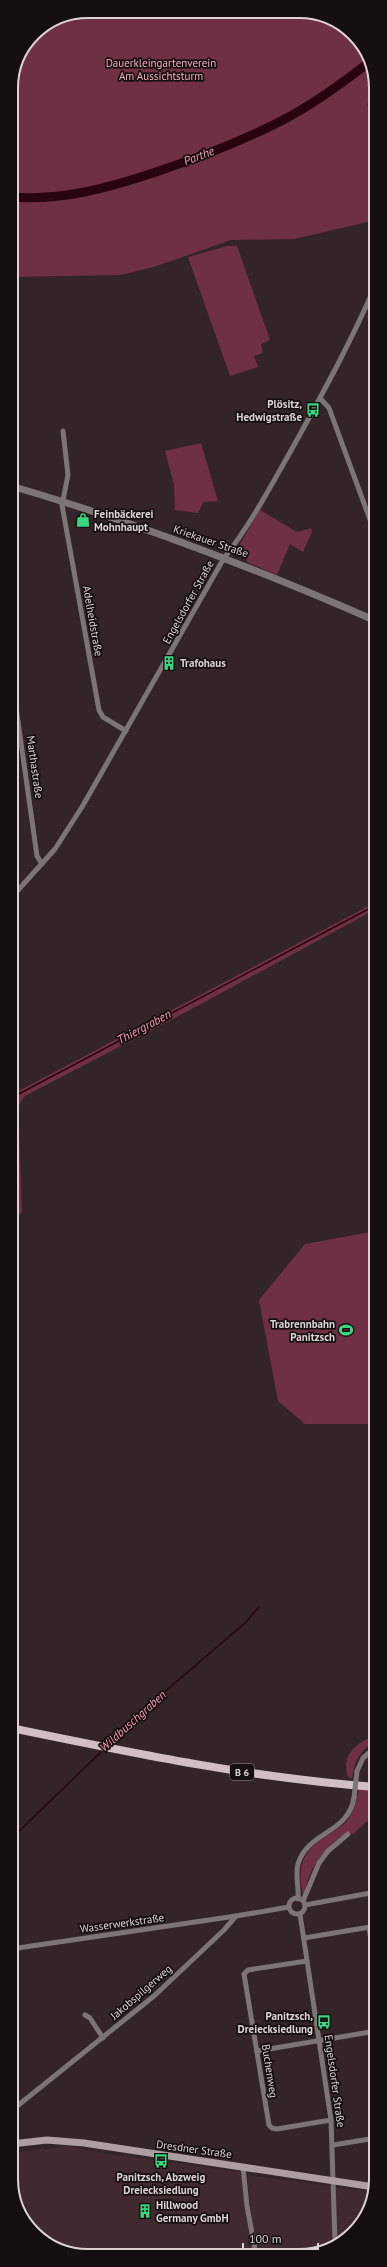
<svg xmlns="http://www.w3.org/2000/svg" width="387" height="2267" font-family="'PT Sans',sans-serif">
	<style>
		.built { fill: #402a2f }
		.green { fill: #6f3043 }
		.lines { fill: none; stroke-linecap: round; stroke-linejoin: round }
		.stream { stroke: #290310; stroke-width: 1.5 }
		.river { stroke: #290310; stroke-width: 9 }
		.minor { stroke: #7c7475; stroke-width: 5 }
		.tertiary { stroke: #7c7475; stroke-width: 7 }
		.secondary { stroke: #ac9ea1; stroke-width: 7 }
		.primary { stroke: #d1bfc3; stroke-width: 8 }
		.minor-bridge { stroke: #7c7475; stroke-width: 5 }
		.labels { text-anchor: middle; stroke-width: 3.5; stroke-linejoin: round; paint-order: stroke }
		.shield { fill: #160f11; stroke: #a1989a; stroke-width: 1 }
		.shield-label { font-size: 10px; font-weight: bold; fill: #ddd3d5 }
		.park-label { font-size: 11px; fill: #f4aebf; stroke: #160f11 }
		.poi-label { font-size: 11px; font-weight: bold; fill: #ddd3d5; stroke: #160f11; text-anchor: end }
		.street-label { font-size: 11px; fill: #ddd3d5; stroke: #160f11 }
		.water-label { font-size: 12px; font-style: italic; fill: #fb9fb6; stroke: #160f11 }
		.rim { fill: none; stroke: #ddd3d5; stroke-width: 2 }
	</style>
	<rect width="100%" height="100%" fill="#332427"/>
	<g class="built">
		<polygon points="66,2146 109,2154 240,2172 255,2255 68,2253 41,2236 11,2179 11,2153"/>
		<polygon points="247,2175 372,2192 354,2233 304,2256 256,2255"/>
	</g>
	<g class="green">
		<polygon points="88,11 319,14 357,37 376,83 376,98 367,104 371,114 376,113 376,162 371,164 376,177 376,220 294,239 231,240 154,267 120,275 11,277 11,83 34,33 59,17"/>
		<polygon points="227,246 237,246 270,340 261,344 263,353 254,356 258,367 230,376 188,257"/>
		<polygon points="201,443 218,501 203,502 198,513 175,510 174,485 165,451"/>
		<polygon points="260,510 297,532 311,528 312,532 303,552 290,544 277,575 247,562 245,551 240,544"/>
		<polygon points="376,902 376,909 188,1011 25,1096 18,1106 22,1211 19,1216 11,1215 11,1095"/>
		<polygon points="376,1231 376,1424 305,1424 278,1401 259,1300 305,1244"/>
		<path d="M376,1736V1743C360,1748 354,1763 352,1779L348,1777C340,1756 357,1741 376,1736Z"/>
		<polygon points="376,1750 376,1781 369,1777 369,1755"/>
		<path d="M359,1789L376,1790V1819L366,1822L353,1834L347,1832C326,1846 307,1868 305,1895H303C297,1870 301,1852 325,1837C332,1832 341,1828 347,1821C354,1812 357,1800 359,1789Z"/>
	</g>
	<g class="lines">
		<g class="stream">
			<polyline points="11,1211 13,1211 15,1096 376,905"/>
			<polyline points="108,1744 169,1688 245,1623 259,1607"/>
			<polyline points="11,1839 103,1750"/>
		</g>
		<path class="river" d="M11,197C62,201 108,188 156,172C198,158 240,142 279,122C311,106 340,85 368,63"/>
		<g class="minor">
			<polyline points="320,398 329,408 376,536"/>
			<polyline points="63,431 68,475 62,505 99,710 103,717 126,731"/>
			<polyline points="11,672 37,856 42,864"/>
			<path d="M11,898L55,849L82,807L224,558C251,524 272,484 293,447C323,393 352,340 376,284"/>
			<polyline points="357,1771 363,1758 376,1747"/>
			<circle cx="297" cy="1906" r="8"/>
			<path d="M298,1899C299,1887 295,1876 298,1864C308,1831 348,1834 354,1798"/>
			<polyline points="303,1901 319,1863 328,1851 348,1834"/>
			<polyline points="305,1905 376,1892"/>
			<polyline points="300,1914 331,2120 335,2242"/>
			<polyline points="369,1927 376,1971"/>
			<polyline points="304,1938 376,1926"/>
			<polyline points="11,1949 236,1916"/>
			<polyline points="307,1961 248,1970 244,1974 269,2125 272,2128 277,2129 331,2120"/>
			<polyline points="85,2015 90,2018 103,2038"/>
			<polyline points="257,2051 376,2031"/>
			<polyline points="11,2111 154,1996 224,1930 236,1916 289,1907"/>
			<polyline points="333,2145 376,2138"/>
			<polyline points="243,2167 247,2206 256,2255"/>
		</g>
		<path class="tertiary" d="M11,486C136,522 257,569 376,621"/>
		<polyline class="secondary" points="11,2144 47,2140 84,2143 374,2187"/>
		<path class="primary" d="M11,1728C132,1753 252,1778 376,1787"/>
		<polyline class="minor-bridge" points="354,1798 357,1771"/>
	</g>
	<defs>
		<symbol id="bus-bare" viewBox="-9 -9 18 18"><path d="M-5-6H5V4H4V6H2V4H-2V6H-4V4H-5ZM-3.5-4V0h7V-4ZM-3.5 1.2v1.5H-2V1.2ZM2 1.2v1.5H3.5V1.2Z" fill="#3ad77f" stroke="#160f11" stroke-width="2.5" paint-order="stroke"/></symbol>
		<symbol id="shop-bare" viewBox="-9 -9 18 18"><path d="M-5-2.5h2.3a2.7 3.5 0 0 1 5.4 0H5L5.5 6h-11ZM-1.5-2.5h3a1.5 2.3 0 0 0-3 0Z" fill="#3ad77f" stroke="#160f11" stroke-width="2.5" paint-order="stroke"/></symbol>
		<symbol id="building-bare" viewBox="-9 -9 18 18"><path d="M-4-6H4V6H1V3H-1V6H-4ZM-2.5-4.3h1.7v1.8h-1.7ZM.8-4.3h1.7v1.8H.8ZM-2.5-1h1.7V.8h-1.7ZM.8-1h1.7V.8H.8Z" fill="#3ad77f" stroke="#160f11" stroke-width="2.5" paint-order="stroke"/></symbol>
		<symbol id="stadium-bare" viewBox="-9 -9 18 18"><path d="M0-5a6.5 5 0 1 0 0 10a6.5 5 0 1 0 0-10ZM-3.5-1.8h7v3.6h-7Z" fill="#3ad77f" stroke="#160f11" stroke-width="2.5" paint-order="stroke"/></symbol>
	</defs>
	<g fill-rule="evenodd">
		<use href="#bus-bare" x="303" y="400" width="20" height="20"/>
		<use href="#shop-bare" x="73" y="510" width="20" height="20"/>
		<use href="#building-bare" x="159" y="653" width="20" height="20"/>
		<use href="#stadium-bare" x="336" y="1320" width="20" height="20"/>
		<use href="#bus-bare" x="314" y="2012" width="20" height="20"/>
		<use href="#bus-bare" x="151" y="2151" width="20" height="20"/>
		<use href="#building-bare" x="135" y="2201" width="20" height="20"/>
	</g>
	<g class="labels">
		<rect class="shield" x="230" y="1764" width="24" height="16" rx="3"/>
		<g class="shield-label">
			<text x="242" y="1776">B 6</text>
		</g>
		<g class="park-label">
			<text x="161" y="67">Dauerkleingartenverein<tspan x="161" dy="13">Am Aussichtsturm</tspan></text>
		</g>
		<g class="poi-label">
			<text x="302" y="408">Plösitz,<tspan x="302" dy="13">Hedwigstraße</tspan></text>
			<text x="94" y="518" text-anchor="start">Feinbäckerei<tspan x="94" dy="13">Mohnhaupt</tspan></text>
			<text x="180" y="667" text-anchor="start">Trafohaus</text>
			<text x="335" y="1328">Trabrennbahn<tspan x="335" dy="13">Panitzsch</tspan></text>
			<text x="313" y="2020">Panitzsch,<tspan x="313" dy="13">Dreiecksiedlung</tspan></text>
			<text x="161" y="2181" text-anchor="middle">Panitzsch, Abzweig<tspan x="161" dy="13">Dreiecksiedlung</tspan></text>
			<text x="156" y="2209" text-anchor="start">Hillwood<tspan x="156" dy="13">Germany GmbH</tspan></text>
		</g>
		<g class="street-label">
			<text transform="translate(211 541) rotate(19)" y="4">Kriekauer Straße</text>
			<text transform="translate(188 602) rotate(-61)" y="4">Engelsdorfer Straße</text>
			<text transform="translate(93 621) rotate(80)" y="4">Adelheidstraße</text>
			<text transform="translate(35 767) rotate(82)" y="4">Marthastraße</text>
			<text transform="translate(122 1923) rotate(-8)" y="4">Wasserwerkstraße</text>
			<text transform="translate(141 1992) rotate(-41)" y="4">Jakobspilgerweg</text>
			<text transform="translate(270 2071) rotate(81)" y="4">Buchenweg</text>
			<text transform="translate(335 2081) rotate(82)" y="4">Engelsdorfer Straße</text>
			<text transform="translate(194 2149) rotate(8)" y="4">Dresdner Straße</text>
		</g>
		<g class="water-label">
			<text transform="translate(199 156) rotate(-21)" y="4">Parthe</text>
			<text transform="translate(144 1027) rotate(-28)" y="4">Thiergraben</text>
			<text transform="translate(133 1721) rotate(-42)" y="4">Wildbuschgraben</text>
		</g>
	</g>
	<path d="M0 0H387V2267H0ZM88 18H299A70 70 0 0 1 369 88V2179A70 70 0 0 1 299 2249H88A70 70 0 0 1 18 2179V88A70 70 0 0 1 88 18Z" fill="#160f11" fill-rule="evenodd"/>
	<path class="rim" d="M88 18H299A70 70 0 0 1 369 88V2179A70 70 0 0 1 299 2249H88A70 70 0 0 1 18 2179V88A70 70 0 0 1 88 18Z"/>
	<path d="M243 2243v6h75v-6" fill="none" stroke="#ddd3d5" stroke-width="2"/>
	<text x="249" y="2243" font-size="12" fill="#ddd3d5" stroke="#160f11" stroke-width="3" paint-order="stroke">100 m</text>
</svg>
